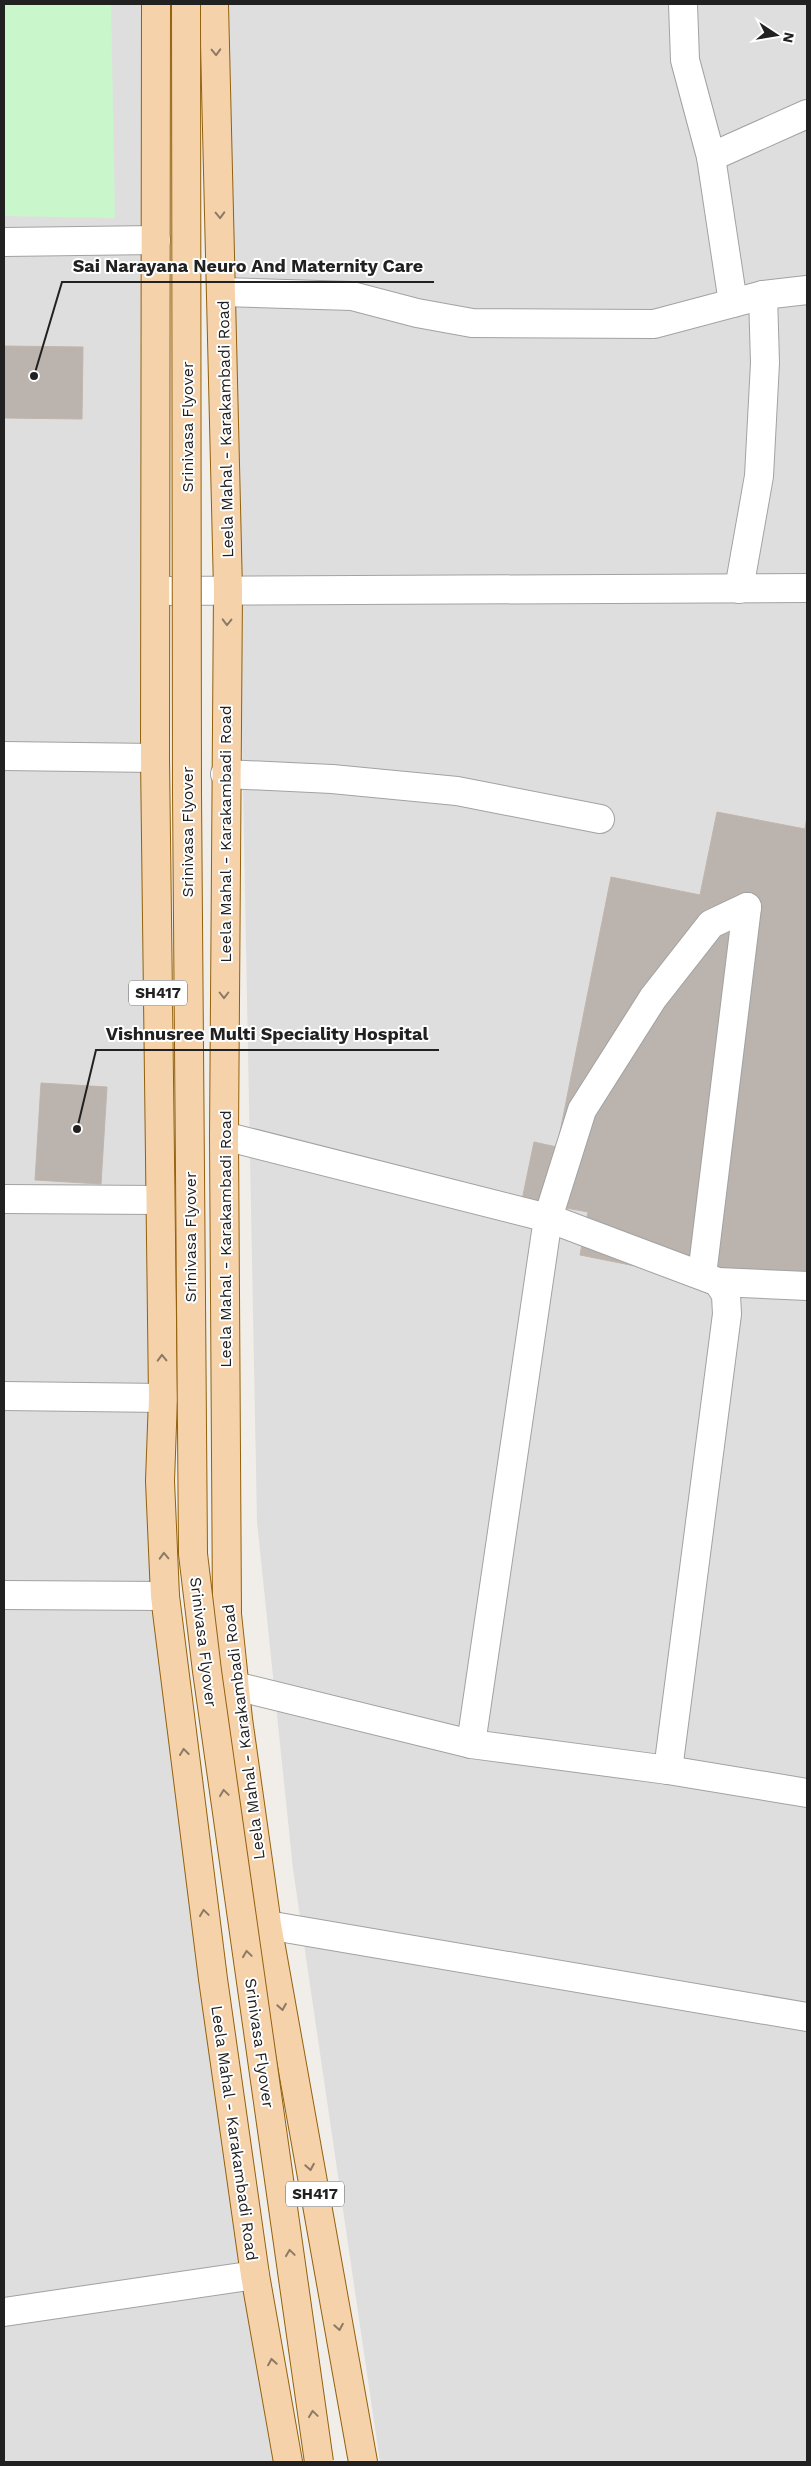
<svg xmlns="http://www.w3.org/2000/svg" width="811" height="2466" font-family="'Work Sans',sans-serif">
	<style>
		.residential { fill: #dfdede }
		.park { fill: #caf6cc }
		.building { fill: #bab3ae; stroke: #c2b5ac }
		.lines { fill: none; stroke-linecap: round; stroke-linejoin: round }
		.minor-casing { stroke: #a2a2a2; stroke-width: 30 }
		.major-casing { stroke: #93610c; stroke-width: 30 }
		.minor { stroke: #fff; stroke-width: 28 }
		.major { stroke: #f5d2a9; stroke-width: 28 }
		.major-bridge-casing { stroke: #93610c; stroke-width: 30; stroke-linecap: butt }
		.major-bridge { stroke: #f5d2a9; stroke-width: 28 }
		.oneway { stroke: #8b7a65 }
		.labels { text-anchor: middle; stroke-width: 4; stroke-linejoin: round; paint-order: stroke }
		.shield { fill: #fff; stroke: #646464; stroke-width: 1 }
		.shield-label { font-size: 15px; font-weight: bold; fill: #212121 }
		.street-label { font-size: 16px; fill: #212121; stroke: #fff }
		.leader { fill: none; stroke: #212121; stroke-width: 2 }
		.callout-dot { fill: #212121; stroke: #fff; stroke-width: 2 }
		.callout-label { font-size: 18px; text-anchor: middle; font-weight: bold; fill: #212121; stroke: #fff; stroke-width: 4; stroke-linejoin: round; paint-order: stroke }
	</style>
	<rect width="100%" height="100%" fill="#f1eee9"/>
	<g class="residential">
		<polygon points="4,4 145,4 158,1589 275,2462 4,2462"/>
		<polygon points="228,4 807,4 807,2462 380,2462 293,1869 257,1522"/>
	</g>
	<polygon class="park" points="4,4 111,4 115,218 4,216"/>
	<g class="building">
		<polygon points="4,346 83,347 82,419 4,418"/>
		<polygon points="717,812 805,829 807,816 806,1300 580,1255 588,1212 522,1200 534,1142 557,1147 611,877 700,895"/>
		<polygon points="41,1083 107,1087 101,1184 35,1180"/>
	</g>
	<g class="lines">
		<defs>
			<g id="minor">
				<polyline points="683,4 685,60 711,157 733,303"/>
				<polyline points="711,157 807,114"/>
				<polyline points="4,242 156,240"/>
				<polyline points="222,292 352,296 417,313 472,323 654,324 763,295 807,290"/>
				<polyline points="739,589 759,476 765,363 763,295"/>
				<polyline points="156,591 807,588"/>
				<polyline points="4,756 155,758"/>
				<polyline points="225,774 332,779 457,791 600,819"/>
				<polyline points="224,1136 548,1218 718,1282 807,1286"/>
				<polyline points="4,1199 160,1200"/>
				<polyline points="702,1275 747,907"/>
				<polyline points="4,1396 163,1398"/>
				<polyline points="4,1595 165,1596"/>
				<polyline points="235,1686 471,1744 668,1770 807,1793"/>
				<polyline points="471,1744 548,1218 582,1110 653,998 711,924 747,907"/>
				<polyline points="668,1770 727,1314 726,1295 718,1282"/>
				<polyline points="267,1925 807,2017"/>
				<polyline points="4,2312 255,2275"/>
			</g>
			<g id="major">
				<polyline points="156,4 155,758 163,1398 160,1481 165,1596 213,1979 255,2275 288,2462"/>
				<polyline points="214,4 228,590 224,1136 227,1614 238,1719 267,1925 363,2462"/>
			</g>
		</defs>
		<use href="#minor" class="minor-casing"/>
		<use href="#major" class="major-casing"/>
		<use href="#minor" class="minor"/>
		<use href="#major" class="major"/>
		<defs>
			<polyline id="major-bridge" points="186,4 187,793 193,1554 207,1671 319,2462"/>
		</defs>
		<use href="#major-bridge" class="major-bridge-casing"/>
		<use href="#major-bridge" class="major-bridge"/>
	</g>
	<defs><path id="oneway-chevron" d="M-2-3.5L2.5 0L-2 3.5" fill="none" stroke-width="1.6" stroke-linecap="round" stroke-linejoin="round" transform="scale(1.25)"/></defs>
	<g class="oneway">
		<use href="#oneway-chevron" transform="translate(216 52) rotate(88)"/>
		<use href="#oneway-chevron" transform="translate(220 215) rotate(88)"/>
		<use href="#oneway-chevron" transform="translate(227 622) rotate(91)"/>
		<use href="#oneway-chevron" transform="translate(224 995) rotate(90)"/>
		<use href="#oneway-chevron" transform="translate(162 1358) rotate(-91)"/>
		<use href="#oneway-chevron" transform="translate(164 1556) rotate(-92)"/>
		<use href="#oneway-chevron" transform="translate(184 1752) rotate(-97)"/>
		<use href="#oneway-chevron" transform="translate(224 1793) rotate(-98)"/>
		<use href="#oneway-chevron" transform="translate(204 1913) rotate(-98)"/>
		<use href="#oneway-chevron" transform="translate(247 1954) rotate(-98)"/>
		<use href="#oneway-chevron" transform="translate(282 2007) rotate(80)"/>
		<use href="#oneway-chevron" transform="translate(310 2167) rotate(80)"/>
		<use href="#oneway-chevron" transform="translate(290 2253) rotate(-98)"/>
		<use href="#oneway-chevron" transform="translate(339 2327) rotate(80)"/>
		<use href="#oneway-chevron" transform="translate(272 2362) rotate(-99)"/>
		<use href="#oneway-chevron" transform="translate(313 2414) rotate(-98)"/>
	</g>
	<g class="labels">
		<g class="shield">
			<rect x="129" y="980.5" width="58" height="25" rx="4"/>
			<rect x="286" y="2181.5" width="58" height="25" rx="4"/>
		</g>
		<g class="shield-label">
			<text x="158" y="998">SH417</text>
			<text x="315" y="2199">SH417</text>
		</g>
		<g class="street-label">
			<text transform="translate(187 427) rotate(-90)" y="6">Srinivasa Flyover</text>
			<text transform="translate(225 429) rotate(-91)" y="6">Leela Mahal - Karakambadi Road</text>
			<text transform="translate(187 832) rotate(-90)" y="6">Srinivasa Flyover</text>
			<text transform="translate(225 834) rotate(-90)" y="6">Leela Mahal - Karakambadi Road</text>
			<text transform="translate(190 1237) rotate(-90)" y="6">Srinivasa Flyover</text>
			<text transform="translate(225 1239) rotate(-90)" y="6">Leela Mahal - Karakambadi Road</text>
			<text transform="translate(204 1642) rotate(83)" y="6">Srinivasa Flyover</text>
			<text transform="translate(243 1732) rotate(-97)" y="6">Leela Mahal - Karakambadi Road</text>
			<text transform="translate(260 2043) rotate(82)" y="6">Srinivasa Flyover</text>
			<text transform="translate(235 2133) rotate(82)" y="6">Leela Mahal - Karakambadi Road</text>
		</g>
	</g>
	<path class="leader" d="M34 376L62 282H434M77 1129L96 1050H439"/>
	<g class="callout-dot">
		<circle cx="34" cy="376" r="5"/>
		<circle cx="77" cy="1129" r="5"/>
	</g>
	<g class="callout-label">
		<text x="248" y="272">Sai Narayana Neuro And Maternity Care</text>
		<text x="267" y="1040">Vishnusree Multi Speciality Hospital</text>
	</g>
	<rect width="811" height="2466" fill="none" stroke="#212121" stroke-width="10"/>
	<g transform="translate(776 35) rotate(102)" stroke="#ffffff" stroke-width="4" paint-order="stroke">
	<path d="M0-4L9 19L0 12L-9 19Z" fill="#212121"/>
	<text y="-8" font-size="14" font-weight="bold" text-anchor="middle" fill="#212121">N</text>
	</g>
</svg>
